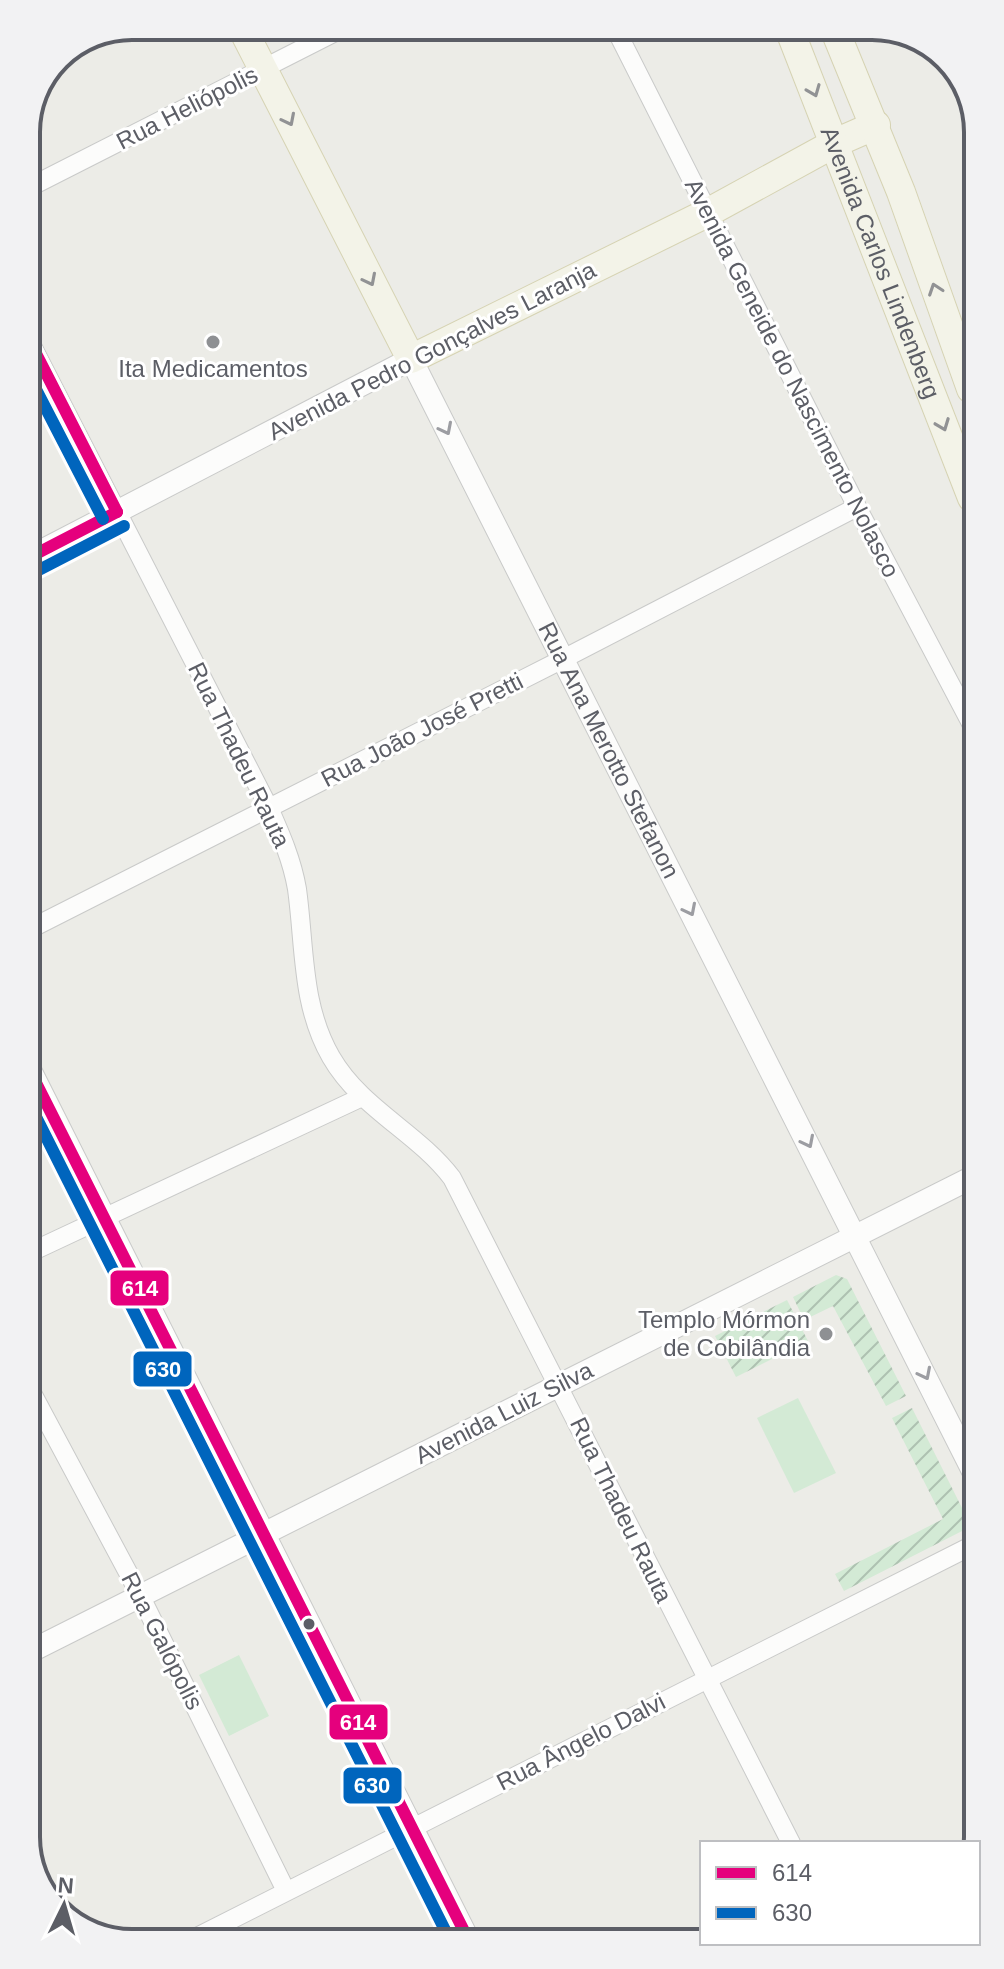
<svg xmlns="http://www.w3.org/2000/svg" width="1004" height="1969" font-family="Arial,sans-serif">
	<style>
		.garden { fill: url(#garden-furrows) }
		.pitch { fill: #d3ead5 }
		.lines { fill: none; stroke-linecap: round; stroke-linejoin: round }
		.minor-casing { stroke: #c9cac9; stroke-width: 20 }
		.tertiary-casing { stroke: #c9cac9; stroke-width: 24 }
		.primary-casing { stroke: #d6d3b3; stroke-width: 30 }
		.minor { stroke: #fcfcfb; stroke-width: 18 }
		.tertiary { stroke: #fcfcfb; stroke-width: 22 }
		.primary { stroke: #f3f3e8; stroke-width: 28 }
		.bus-1-casing { stroke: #fff; stroke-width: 18 }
		.bus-2-casing { stroke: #fff; stroke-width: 18 }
		.bus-1 { stroke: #e5007d; stroke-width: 12 }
		.bus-2 { stroke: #0065bd; stroke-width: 12 }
		.oneway { stroke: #919294 }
		.oneway2 { stroke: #9c9da2 }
		.poi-dot { fill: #8e9093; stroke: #fff; stroke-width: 3 }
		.bus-dot { fill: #5c5e66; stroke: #fff; stroke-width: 3 }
		.labels { text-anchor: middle; stroke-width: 6; stroke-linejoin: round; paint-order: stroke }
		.street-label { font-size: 24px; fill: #5c5e66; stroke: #fff }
		.poi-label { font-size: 24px; fill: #5c5e66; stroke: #fff }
		.rim { fill: none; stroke: #5c5e66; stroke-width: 4 }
		.line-badge { stroke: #fff; stroke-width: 3 }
		.badge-label { font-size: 22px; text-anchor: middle; font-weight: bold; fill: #fff }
	</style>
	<defs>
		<pattern id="garden-furrows" width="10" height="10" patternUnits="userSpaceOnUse" patternTransform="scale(2)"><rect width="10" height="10" fill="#d3ead5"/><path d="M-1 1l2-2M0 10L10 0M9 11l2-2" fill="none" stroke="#aec1b1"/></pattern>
	</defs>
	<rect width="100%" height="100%" fill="#ecece7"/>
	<g class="garden">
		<polygon points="836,1275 847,1279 906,1396 886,1406 833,1306 804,1320 793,1297"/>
		<polygon points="787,1300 808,1341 736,1377 715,1336"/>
		<polygon points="912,1408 968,1520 968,1528 844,1591 835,1574 943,1519 892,1418"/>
	</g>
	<g class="pitch">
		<polygon points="798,1398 836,1473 794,1493 757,1418"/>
		<polygon points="239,1655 269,1716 229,1736 199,1675"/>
	</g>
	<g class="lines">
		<defs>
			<g id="minor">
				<polyline points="614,26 857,507 973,727"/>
				<polyline points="26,189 347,26"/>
				<path d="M27,336L269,808C281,835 292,860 297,889C305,947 301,1005 331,1057C361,1109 417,1132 452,1178L791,1843"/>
				<polyline points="30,929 563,659 857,507"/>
				<polyline points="31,1252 362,1097"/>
				<polyline points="32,1393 140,1595 286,1891"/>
				<polyline points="116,1939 127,1943"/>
				<polyline points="187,1942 977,1543"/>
			</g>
			<g id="tertiary">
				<path id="s1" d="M28,558L411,359L976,1477"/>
				<polyline points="30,1070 468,1939"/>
				<polyline points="33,1650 975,1176"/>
			</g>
			<g id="primary">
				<polyline points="241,26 411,359 707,213 835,143 876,125"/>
				<path id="s2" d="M788,26L972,498"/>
				<polyline points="833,26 901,192 971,389"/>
			</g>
		</defs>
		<use href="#minor" class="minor-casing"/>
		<use href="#tertiary" class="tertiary-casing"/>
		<use href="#primary" class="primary-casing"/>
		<use href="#minor" class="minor"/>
		<use href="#tertiary" class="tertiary"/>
		<use href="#primary" class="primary"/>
		<defs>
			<g id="bus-1">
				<polyline points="27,336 117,512"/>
				<polyline points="28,558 117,512"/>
				<polyline points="30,1071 468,1939"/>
			</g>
			<g id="bus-2">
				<polyline points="27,372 103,519"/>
				<polyline points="35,572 124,526"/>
				<polyline points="31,1107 450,1940"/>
			</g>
		</defs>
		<use href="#bus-1" class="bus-1-casing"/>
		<use href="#bus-2" class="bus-2-casing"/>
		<use href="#bus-1" class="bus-1"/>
		<use href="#bus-2" class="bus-2"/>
	</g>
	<defs><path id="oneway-chevron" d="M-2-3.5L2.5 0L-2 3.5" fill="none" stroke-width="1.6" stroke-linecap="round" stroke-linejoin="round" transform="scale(2)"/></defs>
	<g class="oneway">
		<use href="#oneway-chevron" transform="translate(814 91) rotate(68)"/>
		<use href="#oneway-chevron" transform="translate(289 120) rotate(63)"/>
		<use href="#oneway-chevron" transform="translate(370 280) rotate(63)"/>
		<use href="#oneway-chevron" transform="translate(935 289) rotate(-109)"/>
		<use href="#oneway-chevron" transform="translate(943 425) rotate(69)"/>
	</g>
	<g class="oneway2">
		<use href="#oneway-chevron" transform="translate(446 429) rotate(63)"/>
		<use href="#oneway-chevron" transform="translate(690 910) rotate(63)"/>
		<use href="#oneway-chevron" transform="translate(808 1142) rotate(63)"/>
		<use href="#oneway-chevron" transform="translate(925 1374) rotate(63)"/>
	</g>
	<g class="poi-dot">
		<circle cx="213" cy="342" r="8"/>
		<circle cx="826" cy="1334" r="8"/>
	</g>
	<circle class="bus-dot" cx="309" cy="1624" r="7"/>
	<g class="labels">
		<g class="street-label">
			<text transform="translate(187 108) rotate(-27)" y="8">Rua Heliópolis</text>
			<text dy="8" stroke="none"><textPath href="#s2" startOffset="254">Avenida Carlos Lindenberg</textPath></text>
			<text transform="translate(432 351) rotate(-27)" y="8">Avenida Pedro Gonçalves Laranja</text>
			<text transform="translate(792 378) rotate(63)" y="8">Avenida Geneide do Nascimento Nolasco</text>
			<text transform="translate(422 730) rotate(-27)" y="8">Rua João José Pretti</text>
			<text dy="8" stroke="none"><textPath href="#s1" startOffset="870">Rua Ana Merotto Stefanon</textPath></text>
			<text transform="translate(239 755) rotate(64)" y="8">Rua Thadeu Rauta</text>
			<text transform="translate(504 1413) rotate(-27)" y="8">Avenida Luiz Silva</text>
			<text transform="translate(621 1510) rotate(64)" y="8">Rua Thadeu Rauta</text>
			<text transform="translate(162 1641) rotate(63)" y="8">Rua Galópolis</text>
			<text transform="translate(581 1742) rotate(-27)" y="8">Rua Ângelo Dalvi</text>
		</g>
		<g class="poi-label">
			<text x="213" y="377">Ita Medicamentos</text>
			<text x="810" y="1328" text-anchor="end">Templo Mórmon<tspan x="810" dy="28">de Cobilândia</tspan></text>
		</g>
	</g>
	<path d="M0 0H1004V1969H0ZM132 40H872A92 92 0 0 1 964 132V1837A92 92 0 0 1 872 1929H132A92 92 0 0 1 40 1837V132A92 92 0 0 1 132 40Z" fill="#f2f2f3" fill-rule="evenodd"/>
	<path class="rim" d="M132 40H872A92 92 0 0 1 964 132V1837A92 92 0 0 1 872 1929H132A92 92 0 0 1 40 1837V132A92 92 0 0 1 132 40Z"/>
	<g class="line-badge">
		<rect x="109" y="1269" width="61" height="38" rx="8" fill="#e5007d"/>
		<rect x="132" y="1350" width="61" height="38" rx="8" fill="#0065bd"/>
		<rect x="328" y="1703" width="61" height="38" rx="8" fill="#e5007d"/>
		<rect x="342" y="1766" width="61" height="39" rx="8" fill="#0065bd"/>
	</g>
	<g class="badge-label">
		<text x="140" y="1296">614</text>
		<text x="163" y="1377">630</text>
		<text x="358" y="1730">614</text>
		<text x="372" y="1793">630</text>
	</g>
	<rect x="700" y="1841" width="280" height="104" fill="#ffffff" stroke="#bebfc2" stroke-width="2"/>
	<rect x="716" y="1867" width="40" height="12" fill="#e5007d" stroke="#bebfc2" stroke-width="2"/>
	<text x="772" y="1881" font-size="24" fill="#5c5e66">614</text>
	<rect x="716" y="1907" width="40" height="12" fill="#0065bd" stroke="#bebfc2" stroke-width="2"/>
	<text x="772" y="1921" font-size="24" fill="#5c5e66">630</text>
	<g transform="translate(64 1905) rotate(5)" stroke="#ffffff" stroke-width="6" paint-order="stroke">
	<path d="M0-6L14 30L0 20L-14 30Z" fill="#5c5e66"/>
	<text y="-12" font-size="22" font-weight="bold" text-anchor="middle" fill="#5c5e66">N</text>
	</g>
</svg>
